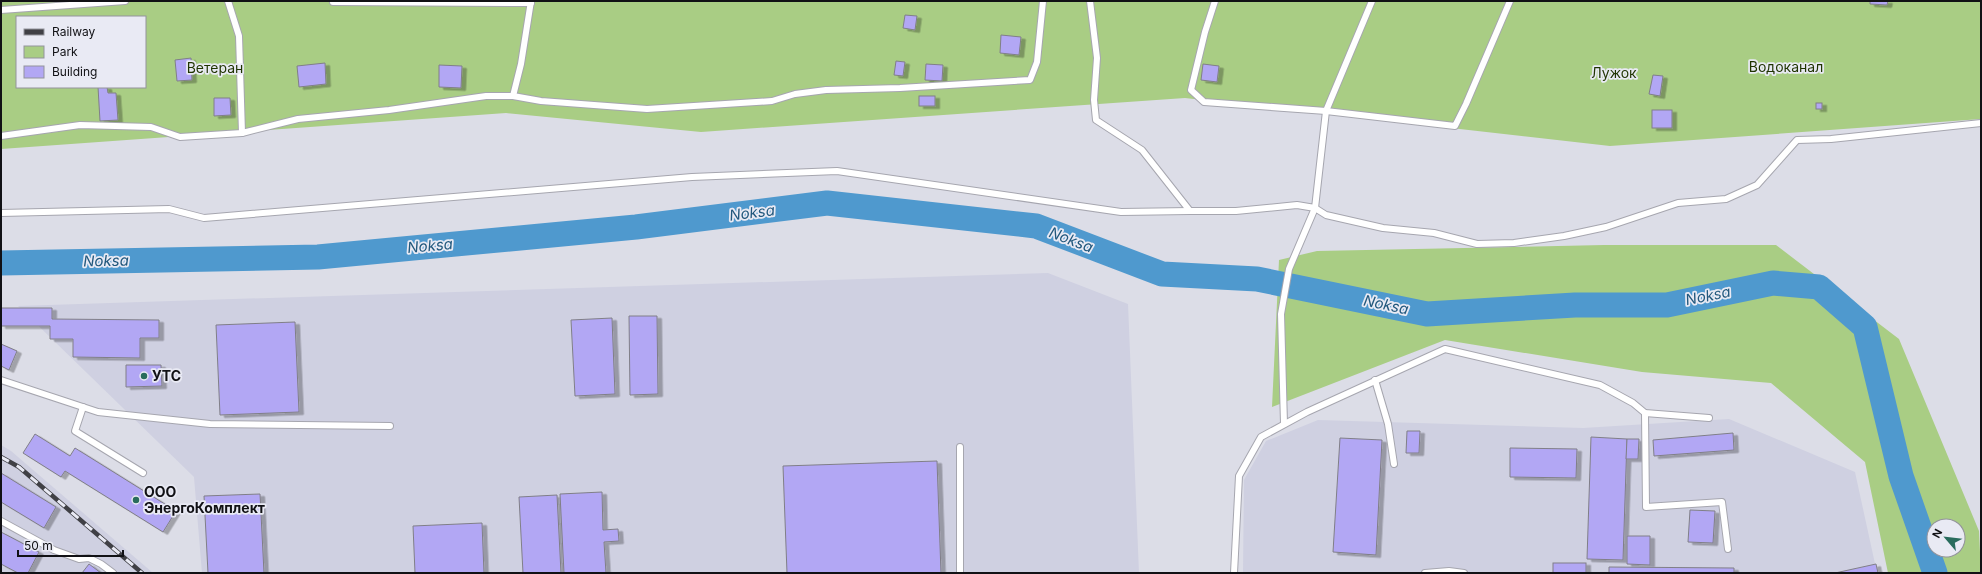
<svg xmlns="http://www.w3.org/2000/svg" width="1982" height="574" font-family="Inter,sans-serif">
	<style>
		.built { fill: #cfd0e1 }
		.green { fill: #a9cd84; fill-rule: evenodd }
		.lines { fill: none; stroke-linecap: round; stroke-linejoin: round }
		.river { stroke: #4f99ce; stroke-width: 25 }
		.building { fill: #b2a7f4; stroke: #807f87; filter: url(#shadow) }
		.service-casing { stroke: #a6a6af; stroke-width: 8 }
		.service { stroke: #fff; stroke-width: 6 }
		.rail-casing { stroke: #404045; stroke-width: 4.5 }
		.rail { stroke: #e9eaf4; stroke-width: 3; stroke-dasharray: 9; stroke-linecap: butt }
		.poi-dot { fill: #296c5d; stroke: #e9eaf4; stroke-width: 1.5 }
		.labels { text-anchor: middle; stroke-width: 3.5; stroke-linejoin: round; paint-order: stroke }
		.park-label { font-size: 14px; fill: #1f3400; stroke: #e9eaf4 }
		.poi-label { font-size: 14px; font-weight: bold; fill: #111115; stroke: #e9eaf4; text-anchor: start }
		.water-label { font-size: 15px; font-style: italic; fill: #22587d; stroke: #e9eaf4 }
	</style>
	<defs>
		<filter id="shadow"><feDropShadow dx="4.5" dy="2.5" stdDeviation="0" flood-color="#0004"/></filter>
	</defs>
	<rect width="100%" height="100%" fill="#dcdde7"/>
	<g class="built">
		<polygon points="1048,273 1128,304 1139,573 202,573 194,477 18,306"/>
		<polygon points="1729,419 1855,472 1877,573 1243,573 1244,480 1266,441 1318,420 1583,428"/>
		<polygon points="1,445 11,451 153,573 1,573"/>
	</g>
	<g class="green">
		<path d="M1,1H1981V119L1610,146L1185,98L701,132L506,113L1,149ZM17,17H145V87H17Z"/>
		<path d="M1604,245H1776L1899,339L1979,531L1981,573H1888L1865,462L1771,383L1642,372L1445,340L1272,407L1279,260L1317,251ZM1934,526H1958V550H1934Z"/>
	</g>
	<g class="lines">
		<polyline class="river" points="1,263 318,257 636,227 827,203 1036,226 1162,274 1257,279 1427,314 1575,305 1667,305 1773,283 1819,287 1865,327 1901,476 1935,573"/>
	</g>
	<g class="building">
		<polygon points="1870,1 1888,1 1887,5 1870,4"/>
		<polygon points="905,15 917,16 915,30 903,28"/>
		<polygon points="1001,35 1021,37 1019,55 1000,53"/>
		<polygon points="191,58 192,80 177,81 175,60"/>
		<polygon points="896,61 905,62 903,76 894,75"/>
		<polygon points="325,63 326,84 299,87 297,66"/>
		<polygon points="926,64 943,65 942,81 925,80"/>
		<polygon points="1203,64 1219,66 1217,82 1201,80"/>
		<polygon points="439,65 462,66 461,88 439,87"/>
		<polygon points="1653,75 1663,76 1660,96 1649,94"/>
		<polygon points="98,87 107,87 108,93 116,93 118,120 100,121"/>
		<rect x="919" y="96" width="16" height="10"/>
		<polygon points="214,98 230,98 231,115 214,116"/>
		<rect x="1816" y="103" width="6" height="6"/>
		<rect x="1652" y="110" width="20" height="18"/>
		<polygon points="1,308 52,308 52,319 159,320 159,338 140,338 140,358 73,357 73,339 50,339 50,326 1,326"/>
		<polygon points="629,316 657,316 658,394 630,395"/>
		<polygon points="612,318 615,394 575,396 571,320"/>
		<polygon points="295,322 299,412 220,415 216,325"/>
		<polygon points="1,344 17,351 9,370 1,366"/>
		<polygon points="126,365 161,365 162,386 126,387"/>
		<polygon points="1407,431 1420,431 1419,453 1406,453"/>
		<polygon points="1733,433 1734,450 1654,456 1653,440"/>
		<polygon points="35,434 70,456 75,448 176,511 163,532 65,471 61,477 23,453"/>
		<polygon points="1591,437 1627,439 1623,560 1587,559"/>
		<polygon points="1340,438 1382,440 1376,555 1333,552"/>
		<polygon points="1627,439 1639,439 1638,459 1626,459"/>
		<polygon points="1510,448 1577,449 1576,478 1510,477"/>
		<polygon points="937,461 941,573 787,573 783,466"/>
		<polygon points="1,473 56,507 44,528 1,502"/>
		<polygon points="602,492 603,530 618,529 619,541 604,542 606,573 564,573 560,494"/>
		<polygon points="260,494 264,573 208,573 204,496"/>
		<polygon points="557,495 561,573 523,573 519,497"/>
		<polygon points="1690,510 1715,511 1713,543 1688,542"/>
		<polygon points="482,523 484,573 415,573 413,526"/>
		<polygon points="1,532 39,552 28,573 18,573 1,564"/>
		<polygon points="1627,536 1650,536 1650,565 1627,564"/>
		<rect x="1553" y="563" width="33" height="10"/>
		<polygon points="89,564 101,573 82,573"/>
		<polygon points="1876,564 1878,573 1835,573"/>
		<polygon points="1609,567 1734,568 1734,573 1609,573"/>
	</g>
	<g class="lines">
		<defs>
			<g id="service">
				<polyline points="228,1 239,36 242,133"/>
				<polyline points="1090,1 1097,58 1094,100 1096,120 1142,150 1190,211 1236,211 1297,205 1315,208 1326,111 1372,1"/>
				<polyline points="1215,1 1205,32 1191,90 1204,102 1326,111 1455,126 1466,104 1510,1"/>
				<polyline points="333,2 531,3"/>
				<polyline points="1,10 125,1"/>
				<polyline points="513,96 541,101 647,109 772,101 795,94 826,90 900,88 1030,80 1037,62 1043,1"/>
				<polyline points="1,136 80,125 151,127 180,137 242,133 298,119 389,110 486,96 513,96 521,64 531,1"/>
				<polyline points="1,213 169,209 204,218 692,177 837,171 1121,212 1190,211"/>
				<polyline points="1,380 98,412 210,424 390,426"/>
				<polyline points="1375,380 1388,424 1394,464"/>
				<polyline points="83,407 75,431 143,473"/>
				<polyline points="1645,413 1646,507 1722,502 1728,549"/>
				<polyline points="1284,424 1281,314 1289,269 1315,208 1326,215 1383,228 1434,233 1477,244 1514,243 1564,236 1606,227 1678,203 1726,199 1757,185 1797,140 1831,139 1981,123"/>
				<polyline points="960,447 960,573"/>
				<polyline points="1,521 54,550 79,559 89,558 101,564 113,573"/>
				<polyline points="1234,573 1239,476 1261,437 1307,412 1445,349 1600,385 1633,403 1645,413 1709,418"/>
				<polyline points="1425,573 1449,571 1464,573"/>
			</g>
		</defs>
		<use href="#service" class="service-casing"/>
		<use href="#service" class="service"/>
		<defs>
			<polyline id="rail" points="1,457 19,467 142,573"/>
		</defs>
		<use href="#rail" class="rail-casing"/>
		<use href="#rail" class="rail"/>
	</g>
	<g class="poi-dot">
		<circle cx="144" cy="376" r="4"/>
		<circle cx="136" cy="500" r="4"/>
	</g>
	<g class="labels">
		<g class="park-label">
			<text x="1786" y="72">Водоканал</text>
			<text x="215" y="73">Ветеран</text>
			<text x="1614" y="78">Лужок</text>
		</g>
		<g class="poi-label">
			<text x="152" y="381">УТС</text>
			<text x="144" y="497">ООО<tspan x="144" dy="16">ЭнергоКомплект</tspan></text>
		</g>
		<g class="water-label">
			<text transform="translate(752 213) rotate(-7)" y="5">Noksa</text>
			<text transform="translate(1071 240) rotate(21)" y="5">Noksa</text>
			<text transform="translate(430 246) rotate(-5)" y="5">Noksa</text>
			<text transform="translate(106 261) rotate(-1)" y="5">Noksa</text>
			<text transform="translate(1708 296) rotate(-11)" y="5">Noksa</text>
			<text transform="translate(1386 305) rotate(12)" y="5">Noksa</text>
		</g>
	</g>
	<rect width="1982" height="574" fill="none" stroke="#111115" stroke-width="4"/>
	<rect x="16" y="16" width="130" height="72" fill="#e9eaf4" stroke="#93939b"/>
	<rect x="24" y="29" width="20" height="6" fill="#404045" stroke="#93939b"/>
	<text x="52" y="36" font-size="12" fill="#111115">Railway</text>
	<rect x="24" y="46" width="20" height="12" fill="#a9cd84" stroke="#93939b"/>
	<text x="52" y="56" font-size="12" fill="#111115">Park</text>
	<rect x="24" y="66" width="20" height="12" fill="#b2a7f4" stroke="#93939b"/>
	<text x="52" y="76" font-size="12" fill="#111115">Building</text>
	<g transform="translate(1946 538) rotate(298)"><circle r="19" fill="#e9eaf4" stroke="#93939b"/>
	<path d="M0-3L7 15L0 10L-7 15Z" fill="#296c5d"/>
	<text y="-6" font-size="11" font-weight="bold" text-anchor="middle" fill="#111115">N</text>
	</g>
	<path d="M18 550v6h105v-6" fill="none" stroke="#111115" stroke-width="2"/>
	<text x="24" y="550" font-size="12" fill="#111115" stroke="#e9eaf4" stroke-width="3" paint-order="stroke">50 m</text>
</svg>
